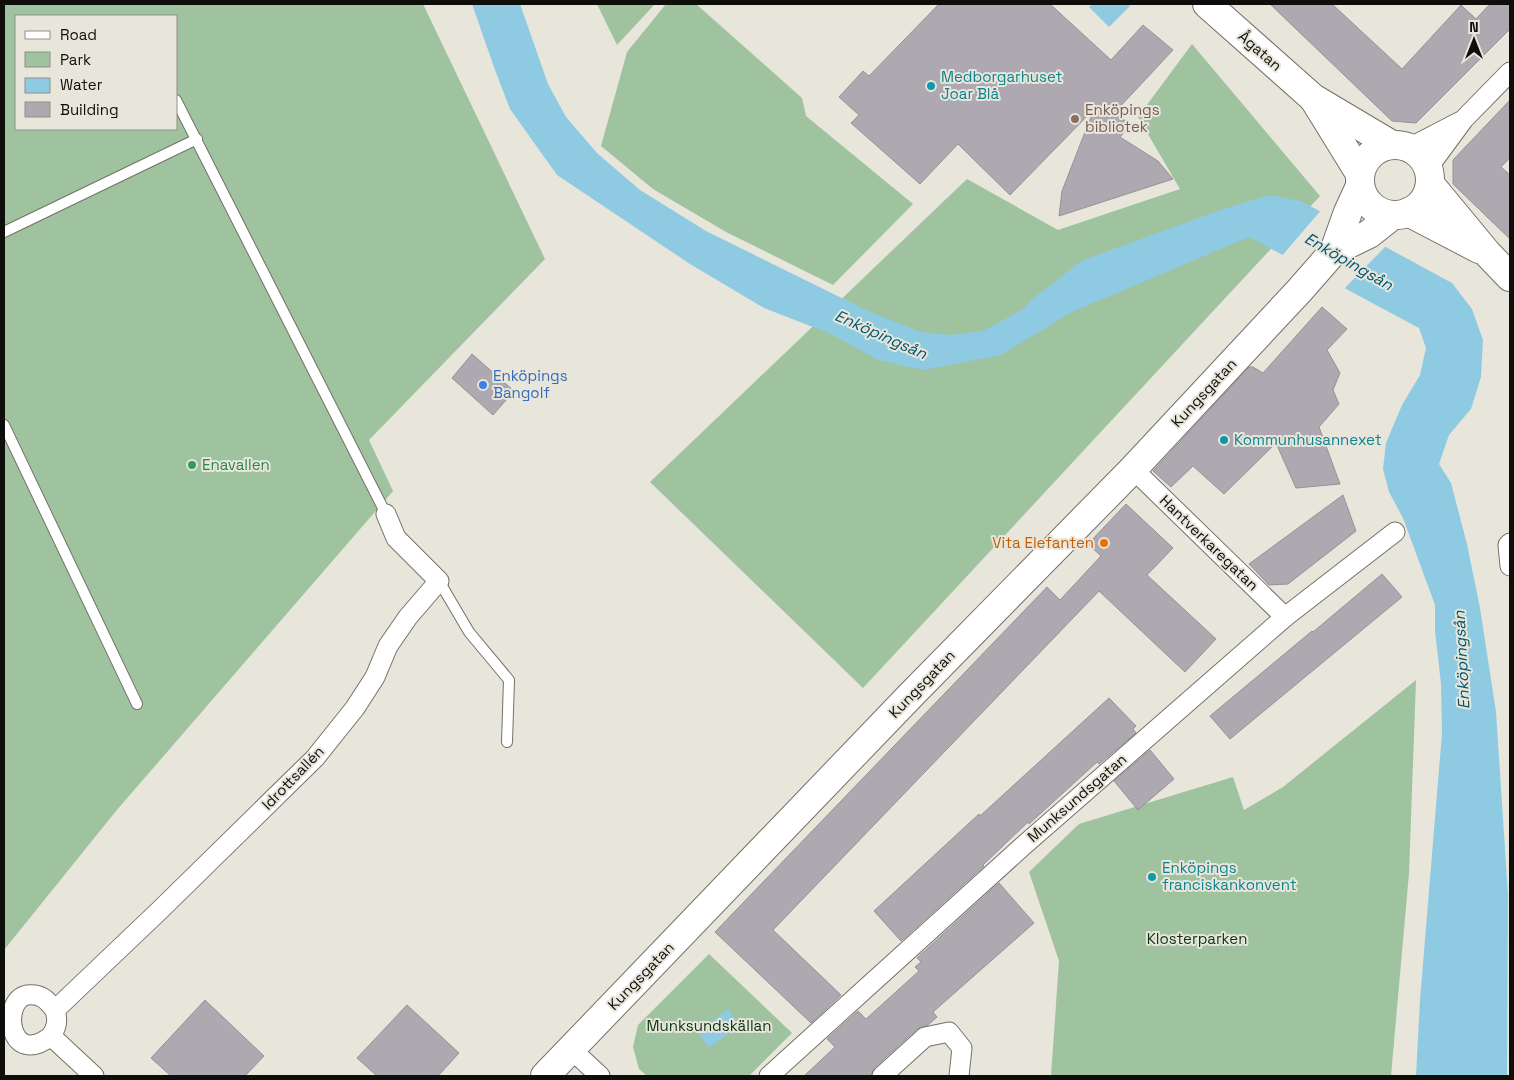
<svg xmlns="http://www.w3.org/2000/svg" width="1514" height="1080" font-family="'Space Grotesk',sans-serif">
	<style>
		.green { fill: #9fc29f; fill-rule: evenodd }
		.water { fill: #8fcae3 }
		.pier { fill: #e8e5db }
		.building { fill: #aea8b0; stroke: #979199 }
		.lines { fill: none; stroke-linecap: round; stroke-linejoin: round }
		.lane-casing { stroke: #737168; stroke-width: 12 }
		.street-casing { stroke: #737168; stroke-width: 21 }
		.secondary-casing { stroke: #737168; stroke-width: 30 }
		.lane { stroke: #fff; stroke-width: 10 }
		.street { stroke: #fff; stroke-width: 19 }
		.secondary { stroke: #fff; stroke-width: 28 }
		.culture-dot { fill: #0f9aa8; stroke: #e8e5db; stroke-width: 2 }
		.education-dot { fill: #8d6e63; stroke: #e8e5db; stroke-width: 2 }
		.shop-dot { fill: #3f7fe0; stroke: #e8e5db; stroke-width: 2 }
		.leisure-dot { fill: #2e9e5b; stroke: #e8e5db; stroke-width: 2 }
		.food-dot { fill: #e8710a; stroke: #e8e5db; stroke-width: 2 }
		.labels { text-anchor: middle; stroke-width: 4; stroke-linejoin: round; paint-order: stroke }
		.street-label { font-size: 15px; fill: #0e0e0a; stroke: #e8e5db }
		.culture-label { font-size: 15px; fill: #0d838f; stroke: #e8e5db; text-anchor: start }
		.education-label { font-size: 15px; fill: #785e54; stroke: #e8e5db; text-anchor: start }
		.shop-label { font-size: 15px; fill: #366cbe; stroke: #e8e5db; text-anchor: start }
		.leisure-label { font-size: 15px; fill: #27864d; stroke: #e8e5db; text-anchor: start }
		.food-label { font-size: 15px; fill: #c56008; stroke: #e8e5db; text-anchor: end }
		.park-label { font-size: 15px; fill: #09350f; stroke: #e8e5db }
		.water-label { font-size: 16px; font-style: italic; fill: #00556e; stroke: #e8e5db }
	</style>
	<rect width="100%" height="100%" fill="#e8e5db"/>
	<g class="green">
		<path d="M4,4H423L545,259L369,440L393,491L116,811L4,950ZM16,16H176V129H16Z"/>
		<polygon points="597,4 655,4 617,45"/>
		<polygon points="666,4 696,4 802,98 806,116 913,204 833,285 726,232 653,189 601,146 627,52"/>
		<polygon points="1192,44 1320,196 863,688 650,482 967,179 1058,230 1180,189 1138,117"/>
		<polygon points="1416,680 1409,873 1391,1076 1051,1076 1059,961 1029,872 1079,824 1233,777 1244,810 1283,787"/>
		<polygon points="709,954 792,1033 749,1076 647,1076 639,1069 633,1047 638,1025"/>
	</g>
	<g class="water">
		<polygon points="472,4 520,4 548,84 566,117 597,153 640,190 706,231 870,312 921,332 950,335 983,331 1025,308 1030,301 1081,261 1220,210 1269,195 1301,201 1452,283 1472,309 1483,340 1481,377 1471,409 1449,435 1439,464 1451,483 1467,544 1480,608 1496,712 1508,895 1507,1076 1416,1076 1420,1000 1442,733 1441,684 1435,631 1435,605 1403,518 1389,492 1383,469 1386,443 1402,405 1420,375 1426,348 1419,328 1249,237 1072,312 1001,355 923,370 878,360 831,334 764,308 690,264 557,175 510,109 495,70"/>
		<polygon points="1093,4 1127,4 1130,6 1109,27 1089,7"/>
		<polygon points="728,1009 740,1025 709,1048 698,1032"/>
	</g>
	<polygon class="pier" points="1322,209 1387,245 1343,290 1281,257"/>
	<g class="building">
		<polygon points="939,4 1050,4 1111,60 1143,25 1173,50 1115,112 1130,125 1120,137 1158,161 1173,179 1059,216 1062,191 1094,109 1010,195 958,144 920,184 851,123 859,115 839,97 863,71 869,76"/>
		<polygon points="1270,4 1332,4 1402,69 1461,5 1476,19 1490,4 1510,4 1510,29 1416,123 1392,121"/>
		<polygon points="1510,100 1510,158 1501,167 1510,175 1510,239 1453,184 1453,160"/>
		<polygon points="1322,307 1347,329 1327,350 1340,373 1333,390 1339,404 1319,427 1340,484 1296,488 1276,443 1224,494 1193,466 1171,487 1153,471 1249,367 1253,367 1263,373"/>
		<polygon points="472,354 514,391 493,415 452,378"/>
		<polygon points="1343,495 1356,531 1288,584 1269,585 1249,564"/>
		<polygon points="1126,504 1173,548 1147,575 1216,639 1185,672 1099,591 773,930 841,995 811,1023 715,932 1047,587 1060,600 1101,556 1088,544"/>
		<polygon points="1382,574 1402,597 1230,739 1210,716 1312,631 1313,632"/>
		<polygon points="1109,698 1136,726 1133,729 1136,733 1099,764 1097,762 1029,824 1028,822 983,865 984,866 901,941 874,911 979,814 980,816"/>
		<polygon points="1150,750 1174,779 1138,810 1114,781"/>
		<polygon points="999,883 1034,923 933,1012 937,1017 928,1025 917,1029 874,1068 871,1076 804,1076 835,1047 827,1039 858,1011 866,1019 919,971 915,967 921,962 917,958"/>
		<polygon points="205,1000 264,1056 245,1076 171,1076 151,1058"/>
		<polygon points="407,1005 459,1053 438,1076 377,1076 357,1058"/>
	</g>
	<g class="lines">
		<defs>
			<g id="lane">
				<polyline points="176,100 386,514"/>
				<polyline points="4,232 197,139"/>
				<polyline points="4,425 137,704"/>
				<polyline points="439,581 469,632 509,680 507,742"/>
			</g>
			<g id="street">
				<polyline points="1409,148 1459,122"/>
				<polyline points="1428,168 1464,119 1510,72"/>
				<polyline points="1133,469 1285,617"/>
				<polyline points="1510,543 1508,545 1510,566"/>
				<path d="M55,1010C58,1021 57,1027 51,1036L94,1076"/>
				<path d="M51,1036C9,1069 0,1001 27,995C41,993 47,1000 55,1010L159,911L315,758L355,708L375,677L388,646L408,617L439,581L396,538L386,514"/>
				<polyline points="571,1049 600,1076"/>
				<polyline points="769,1076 1023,846 1285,617 1395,532"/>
				<polyline points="882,1076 925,1037 949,1032 962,1048 959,1076"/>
			</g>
			<g id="secondary">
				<polyline points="1207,4 1313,98 1392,145"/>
				<polyline points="1315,101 1360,174"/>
				<circle cx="1395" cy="180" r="35"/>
				<polyline points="1430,184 1487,253 1510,277"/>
				<polyline points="1408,212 1479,249"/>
				<polyline points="1334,251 1369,234 1393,215"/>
				<polyline points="545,1076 911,695 1133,469 1299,291 1334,251 1348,212 1360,186"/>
			</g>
		</defs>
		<use href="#lane" class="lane-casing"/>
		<use href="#street" class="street-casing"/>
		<use href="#secondary" class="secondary-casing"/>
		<use href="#lane" class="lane"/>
		<use href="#street" class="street"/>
		<use href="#secondary" class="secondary"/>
	</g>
	<g class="culture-dot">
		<circle cx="931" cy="86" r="5"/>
		<circle cx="1224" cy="440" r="5"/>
		<circle cx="1152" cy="877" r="5"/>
	</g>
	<circle class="education-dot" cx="1075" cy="119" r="5"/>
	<circle class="shop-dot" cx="483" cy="385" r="5"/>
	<circle class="leisure-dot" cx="192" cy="465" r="5"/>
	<circle class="food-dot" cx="1104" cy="543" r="5"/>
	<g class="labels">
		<g class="street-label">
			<text transform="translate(1260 51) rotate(41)" y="5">Ågatan</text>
			<text transform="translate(1204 393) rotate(-47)" y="5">Kungsgatan</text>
			<text transform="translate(1209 543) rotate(44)" y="5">Hantverkaregatan</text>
			<text transform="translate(922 684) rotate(-46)" y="5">Kungsgatan</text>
			<text transform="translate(293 778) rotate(-46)" y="5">Idrottsallén</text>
			<text transform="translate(1077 798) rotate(-41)" y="5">Munksundsgatan</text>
			<text transform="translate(641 976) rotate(-46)" y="5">Kungsgatan</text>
		</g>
		<g class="culture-label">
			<text x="941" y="82">Medborgarhuset<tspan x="941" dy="17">Joar Blå</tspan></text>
			<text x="1234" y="445">Kommunhusannexet</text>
			<text x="1162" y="873">Enköpings<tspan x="1162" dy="17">franciskankonvent</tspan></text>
		</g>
		<g class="education-label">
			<text x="1085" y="115">Enköpings<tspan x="1085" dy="17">bibliotek</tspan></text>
		</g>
		<g class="shop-label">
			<text x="493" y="381">Enköpings<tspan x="493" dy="17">Bangolf</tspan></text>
		</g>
		<g class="leisure-label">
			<text x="202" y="470">Enavallen</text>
		</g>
		<g class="food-label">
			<text x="1094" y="548">Vita Elefanten</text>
		</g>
		<g class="park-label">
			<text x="1197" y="944">Klosterparken</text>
			<text x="709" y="1031">Munksundskällan</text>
		</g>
		<g class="water-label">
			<text transform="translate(1349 261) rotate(30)" y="6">Enköpingsån</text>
			<text transform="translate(881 334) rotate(24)" y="6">Enköpingsån</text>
			<text transform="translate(1461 660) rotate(-93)" y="6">Enköpingsån</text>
		</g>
	</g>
	<rect width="1514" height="1080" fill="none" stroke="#0e0e0a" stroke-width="10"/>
	<rect x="15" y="15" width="162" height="115" fill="#e8e5db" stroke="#918f87"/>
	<rect x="25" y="31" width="25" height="8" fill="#ffffff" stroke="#918f87"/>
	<text x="60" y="40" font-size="15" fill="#0e0e0a">Road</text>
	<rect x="25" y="52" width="25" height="15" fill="#9fc29f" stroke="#918f87"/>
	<text x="60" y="65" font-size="15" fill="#0e0e0a">Park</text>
	<rect x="25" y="78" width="25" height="15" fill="#8fcae3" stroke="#918f87"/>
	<text x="60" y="90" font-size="15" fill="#0e0e0a">Water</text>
	<rect x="25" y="102" width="25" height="15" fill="#aea8b0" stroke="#918f87"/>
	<text x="60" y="115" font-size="15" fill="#0e0e0a">Building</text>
	<g transform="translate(1474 40)" stroke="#e8e5db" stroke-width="4" paint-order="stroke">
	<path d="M0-4L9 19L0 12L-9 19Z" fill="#0e0e0a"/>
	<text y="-8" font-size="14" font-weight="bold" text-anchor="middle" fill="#0e0e0a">N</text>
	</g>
</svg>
